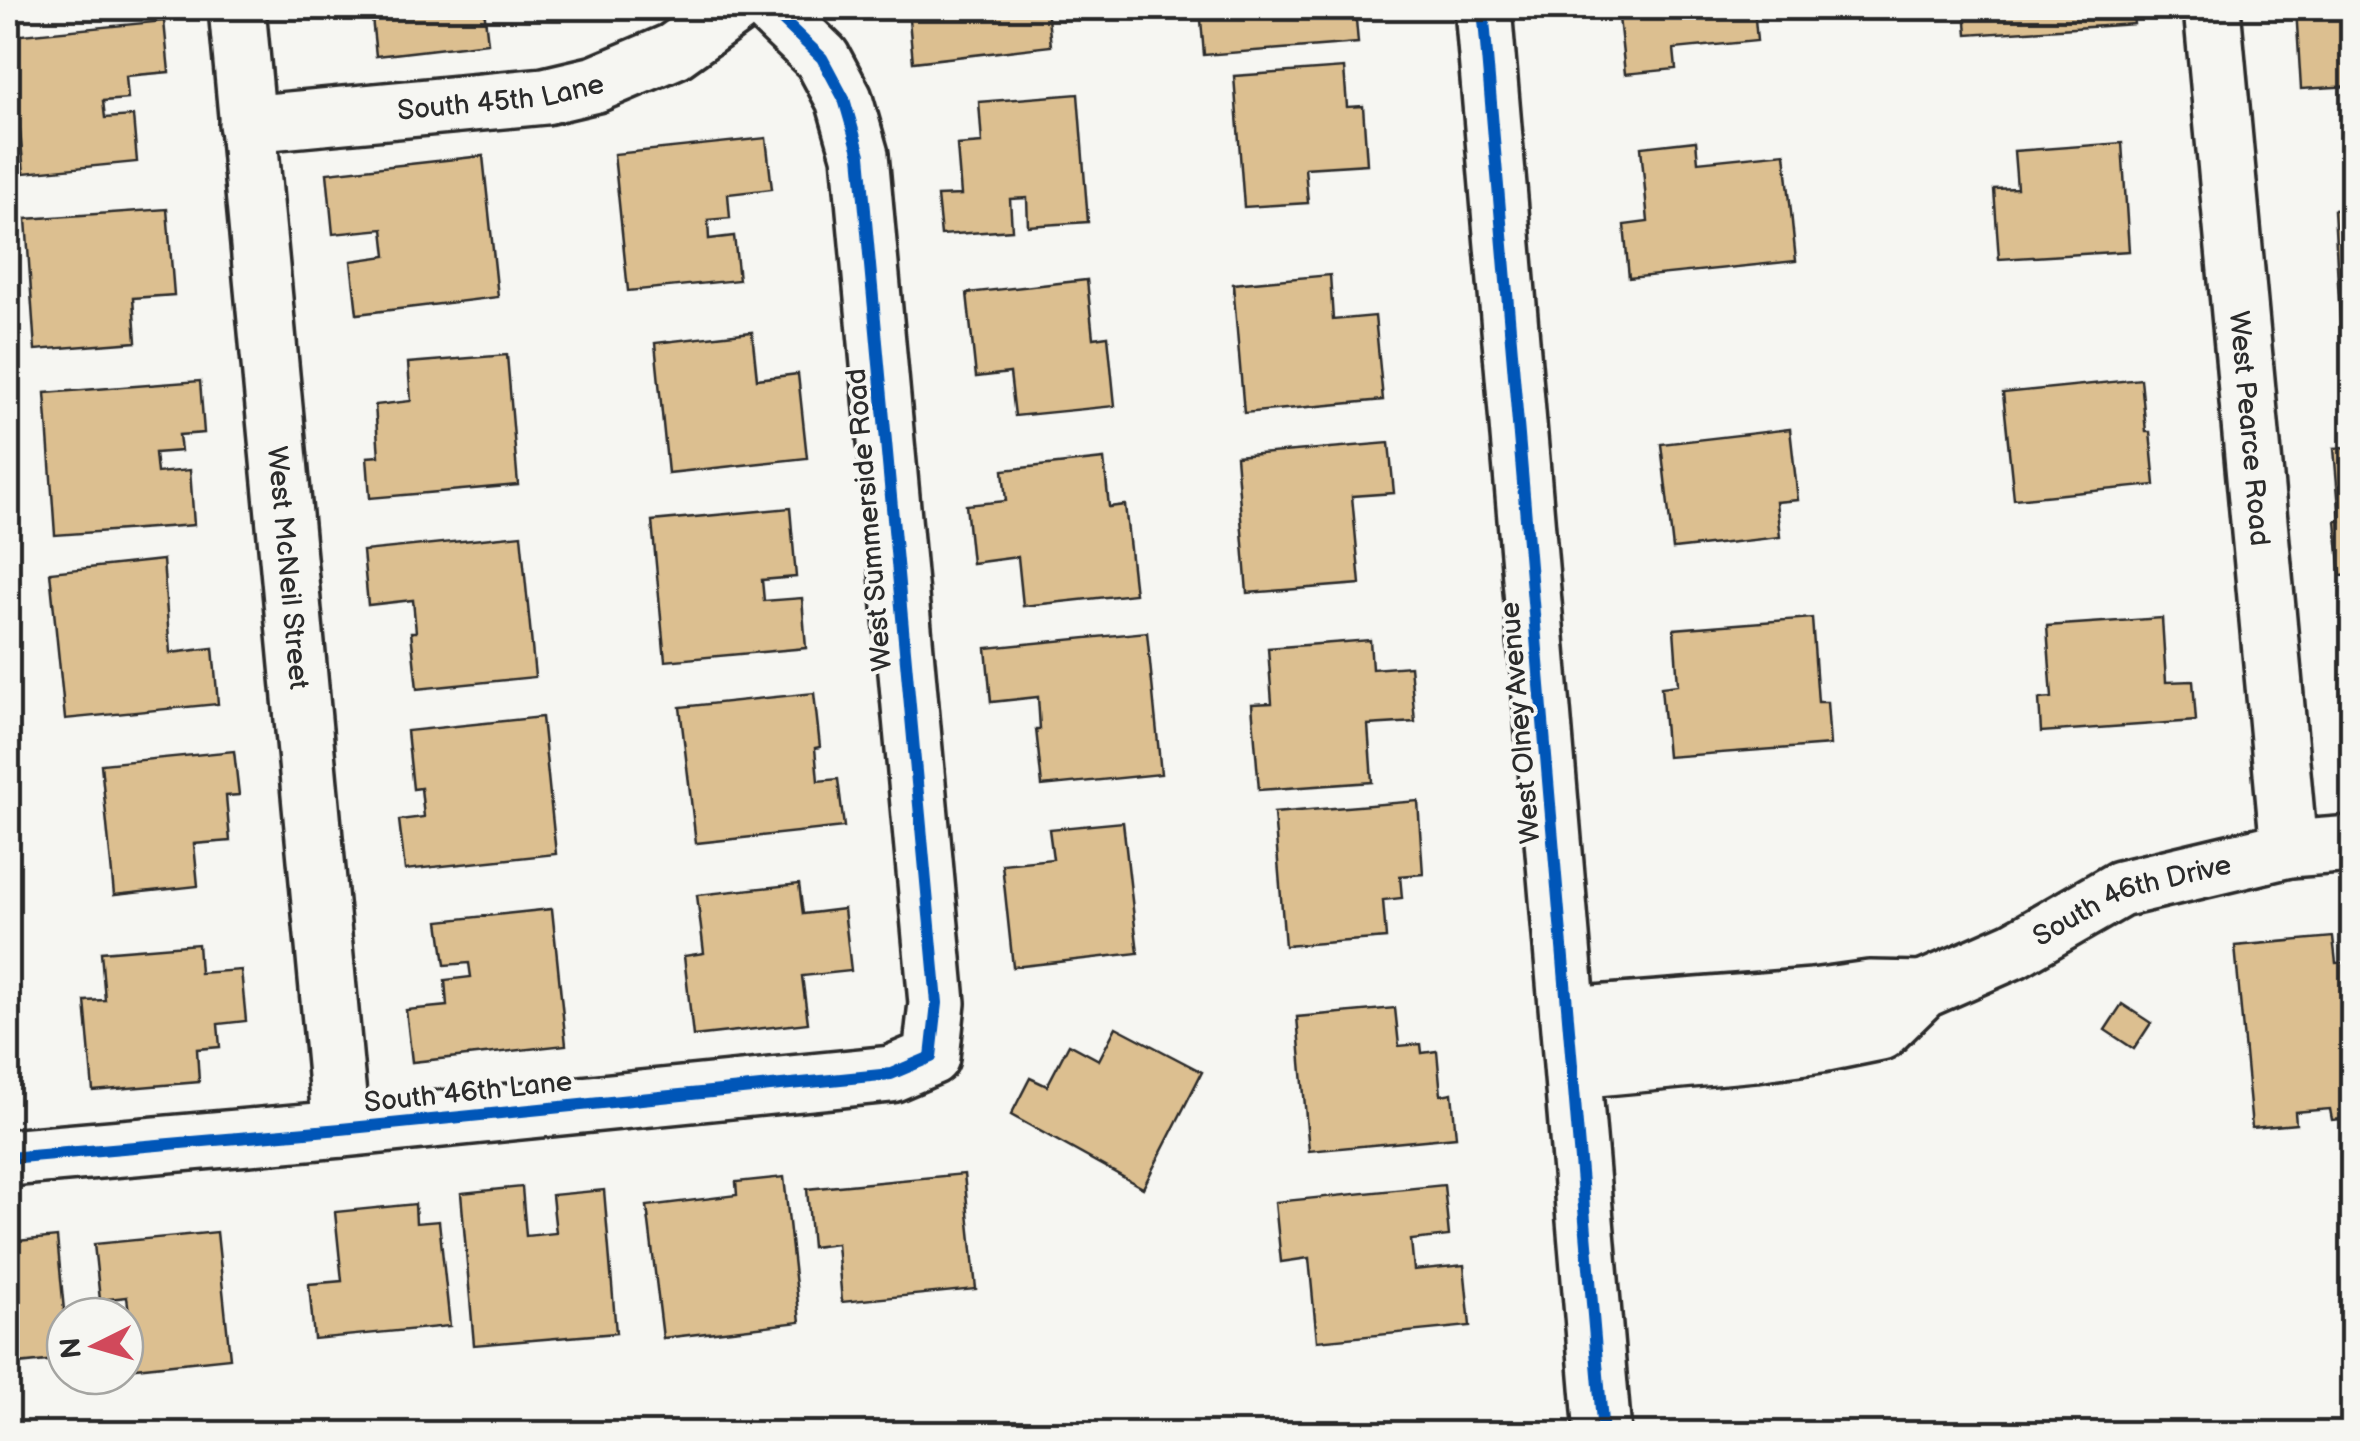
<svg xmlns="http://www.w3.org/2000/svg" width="2360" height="1441" font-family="'Balsamiq Sans',sans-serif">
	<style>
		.building { fill: #dcbf90; stroke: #2b2b2b; stroke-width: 2.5 }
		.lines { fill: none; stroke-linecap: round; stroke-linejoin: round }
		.minor-casing { stroke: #2b2b2b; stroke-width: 62 }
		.minor { stroke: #f6f6f2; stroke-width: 55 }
		.cycleway-casing { stroke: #f6f6f2; stroke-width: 19 }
		.cycleway { stroke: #0057b8; stroke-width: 12 }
		.labels { text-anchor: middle; stroke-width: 8; stroke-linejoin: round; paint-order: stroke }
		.street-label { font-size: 28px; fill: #2b2b2b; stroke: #f6f6f2 }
	</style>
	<rect width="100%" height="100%" fill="#f6f6f2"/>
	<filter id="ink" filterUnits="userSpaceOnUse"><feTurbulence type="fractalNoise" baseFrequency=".01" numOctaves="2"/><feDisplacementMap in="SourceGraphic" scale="20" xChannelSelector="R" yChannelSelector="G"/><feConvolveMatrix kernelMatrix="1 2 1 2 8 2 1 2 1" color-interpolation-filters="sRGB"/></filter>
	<g filter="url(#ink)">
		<g class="building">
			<polygon points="371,8 484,8 488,43 376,56"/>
			<polygon points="918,8 1047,8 1051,46 913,62 908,9"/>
			<polygon points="1200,8 1355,8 1358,43 1204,55"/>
			<polygon points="1618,8 1754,8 1757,41 1674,49 1676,69 1625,74"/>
			<polygon points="1965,8 2132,8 2134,24 1967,35"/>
			<polygon points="2296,8 2352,8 2352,86 2301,89"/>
			<polygon points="164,21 169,72 126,76 128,99 103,101 105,118 133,116 137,162 24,173 11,36"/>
			<polygon points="1344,68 1347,107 1363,106 1367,164 1305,168 1308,203 1244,207 1234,76"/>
			<polygon points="1078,94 1088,222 1028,226 1027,198 1010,199 1012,230 941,235 937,196 961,195 957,145 982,143 979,102"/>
			<polygon points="766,138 772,189 728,194 730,218 708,220 709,239 734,236 739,280 628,291 614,154"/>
			<polygon points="1696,141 1698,162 1785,153 1796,261 1629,278 1624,225 1648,222 1641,147"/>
			<polygon points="2122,143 2129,251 1999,259 1994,189 2017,188 2014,151"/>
			<polygon points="483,156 498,297 357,314 351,261 386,256 383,229 333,234 327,173"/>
			<polygon points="167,209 174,295 133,298 136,342 35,350 26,219"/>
			<polygon points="2352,209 2352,337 2341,338 2334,210"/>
			<polygon points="1330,275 1333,320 1375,316 1383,400 1244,413 1233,284"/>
			<polygon points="1087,280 1093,338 1108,336 1115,406 1015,416 1010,373 976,377 967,293"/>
			<polygon points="752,332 757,379 798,374 807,458 668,473 655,343"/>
			<polygon points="507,355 518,485 370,498 367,457 379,456 375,405 411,401 408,363"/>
			<polygon points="2141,379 2146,432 2150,432 2155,485 2014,499 2003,393"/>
			<polygon points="200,381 204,433 179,435 181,451 155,453 157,473 190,470 194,525 55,535 45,393"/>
			<polygon points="1790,429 1798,500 1776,502 1780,537 1673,549 1661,444"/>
			<polygon points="1389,443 1394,493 1352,496 1360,584 1247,593 1236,456"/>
			<polygon points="2352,447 2352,575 2341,576 2336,521 2340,521 2334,448"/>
			<polygon points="1104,459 1109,507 1125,505 1135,594 1023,606 1018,557 972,563 966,505 1006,501 1003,470"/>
			<polygon points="790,508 796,577 762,580 764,601 802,598 806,648 665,661 652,521"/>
			<polygon points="521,535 535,677 417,689 411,632 416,632 413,600 368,605 363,551"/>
			<polygon points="163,560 170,653 213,648 218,704 65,719 50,572"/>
			<polygon points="1812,618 1818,702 1827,702 1830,745 1667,757 1661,687 1678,685 1674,629"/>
			<polygon points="2162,618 2166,682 2193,681 2196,721 2041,732 2039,699 2052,698 2047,626"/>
			<polygon points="1147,632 1161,774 1042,786 1036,729 1040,729 1038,697 991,702 986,648"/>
			<polygon points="1370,640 1372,669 1410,666 1415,722 1368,725 1372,782 1259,790 1252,704 1272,703 1268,648"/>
			<polygon points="814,693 820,747 815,748 818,781 838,779 844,827 696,843 680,707"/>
			<polygon points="542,717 556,854 405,870 399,820 424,817 421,788 413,789 407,731"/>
			<polygon points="234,751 239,795 226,796 230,841 194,844 198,886 114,895 101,764"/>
			<polygon points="1418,801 1423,874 1400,876 1402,898 1383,900 1386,938 1285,946 1274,813"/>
			<polygon points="1123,822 1138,953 1013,967 1002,864 1053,859 1049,829"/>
			<polygon points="799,884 803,914 844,909 851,971 802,976 808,1023 693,1036 684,956 704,953 697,895"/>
			<polygon points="552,909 566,1045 412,1062 406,1010 447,1006 445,980 471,977 469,963 445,965 439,921"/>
			<polygon points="2333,937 2336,963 2352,962 2352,1118 2332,1120 2330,1109 2295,1112 2296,1124 2252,1128 2235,946"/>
			<polygon points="198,944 200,973 241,970 246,1021 218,1024 220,1047 197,1049 199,1082 93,1091 85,1001 105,1000 101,952"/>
			<polygon points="2122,1004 2151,1023 2134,1049 2105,1030"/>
			<polygon points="1395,1008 1399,1046 1421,1044 1422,1053 1437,1051 1441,1095 1452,1093 1456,1137 1309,1151 1297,1017"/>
			<polygon points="1116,1027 1202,1072 1143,1188 1011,1115 1030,1078 1047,1086 1069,1044 1099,1060"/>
			<polygon points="964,1174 976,1289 842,1302 837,1244 812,1247 807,1189"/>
			<polygon points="784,1177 800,1322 663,1338 647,1206 737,1195 736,1182"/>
			<polygon points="1444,1185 1449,1236 1411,1240 1414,1270 1464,1265 1470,1326 1317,1341 1309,1258 1281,1262 1275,1202"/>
			<polygon points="522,1187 526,1236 556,1233 552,1195 604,1190 616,1333 474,1345 461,1193"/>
			<polygon points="415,1204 416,1223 439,1221 450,1326 314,1339 309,1284 342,1281 335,1212"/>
			<polygon points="217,1232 230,1358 125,1369 125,1316 103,1315 129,1313 127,1297 100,1300 94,1244"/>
			<polygon points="57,1237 65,1321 65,1359 8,1365 8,1242"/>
		</g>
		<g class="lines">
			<defs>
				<g id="minor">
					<path id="s1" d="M237,8L341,1129"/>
					<polyline points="1483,8 1603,1434"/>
					<path id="s2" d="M2212,8L2289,849"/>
					<path id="s3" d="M247,124L545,96L596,84L674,51L734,8"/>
					<polyline points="1569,1016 1813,997 1870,989 1923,990"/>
					<path id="s4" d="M1574,1070L1755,1053L1821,1044L1880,1032L1923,990L2014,950L2120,889L2289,849L2352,844"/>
					<polyline points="8,1158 341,1129 891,1074 931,1057 937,1003 860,155 844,99 822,58 770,8"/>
				</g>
			</defs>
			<use href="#minor" class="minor-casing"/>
			<use href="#minor" class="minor"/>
			<defs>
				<g id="cycleway">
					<polyline points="1483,8 1603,1434"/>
					<polyline points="8,1158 341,1129 891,1074 931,1057 937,1003 860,155 844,99 822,58 770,8"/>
				</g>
			</defs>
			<use href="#cycleway" class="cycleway-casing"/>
			<use href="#cycleway" class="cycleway"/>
		</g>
	</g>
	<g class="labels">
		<g class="street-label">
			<text dy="10" stroke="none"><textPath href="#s3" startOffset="255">South 45th Lane</textPath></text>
			<text dy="10" stroke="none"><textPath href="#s2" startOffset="422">West Pearce Road</textPath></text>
			<text transform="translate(868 520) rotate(-95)" y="10">West Summerside Road</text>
			<text dy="10" stroke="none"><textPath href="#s1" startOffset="562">West McNeil Street</textPath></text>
			<text transform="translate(1519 723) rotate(-95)" y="10">West Olney Avenue</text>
			<text dy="10" stroke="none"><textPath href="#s4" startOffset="598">South 46th Drive</textPath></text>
			<text transform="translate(468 1091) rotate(-6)" y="10">South 46th Lane</text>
		</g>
	</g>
	<rect width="2360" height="1441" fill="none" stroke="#f6f6f2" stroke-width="40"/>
	<rect x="20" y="20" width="2320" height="1401" fill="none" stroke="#2b2b2b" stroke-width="4" filter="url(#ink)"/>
	<g transform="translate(95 1346) rotate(265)"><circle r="48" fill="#f6f6f2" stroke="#a5a5a2" stroke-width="2.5"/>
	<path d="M0-8L18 38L0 25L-18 38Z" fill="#d1495b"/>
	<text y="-15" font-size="28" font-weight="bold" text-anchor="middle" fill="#2b2b2b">N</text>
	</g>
</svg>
